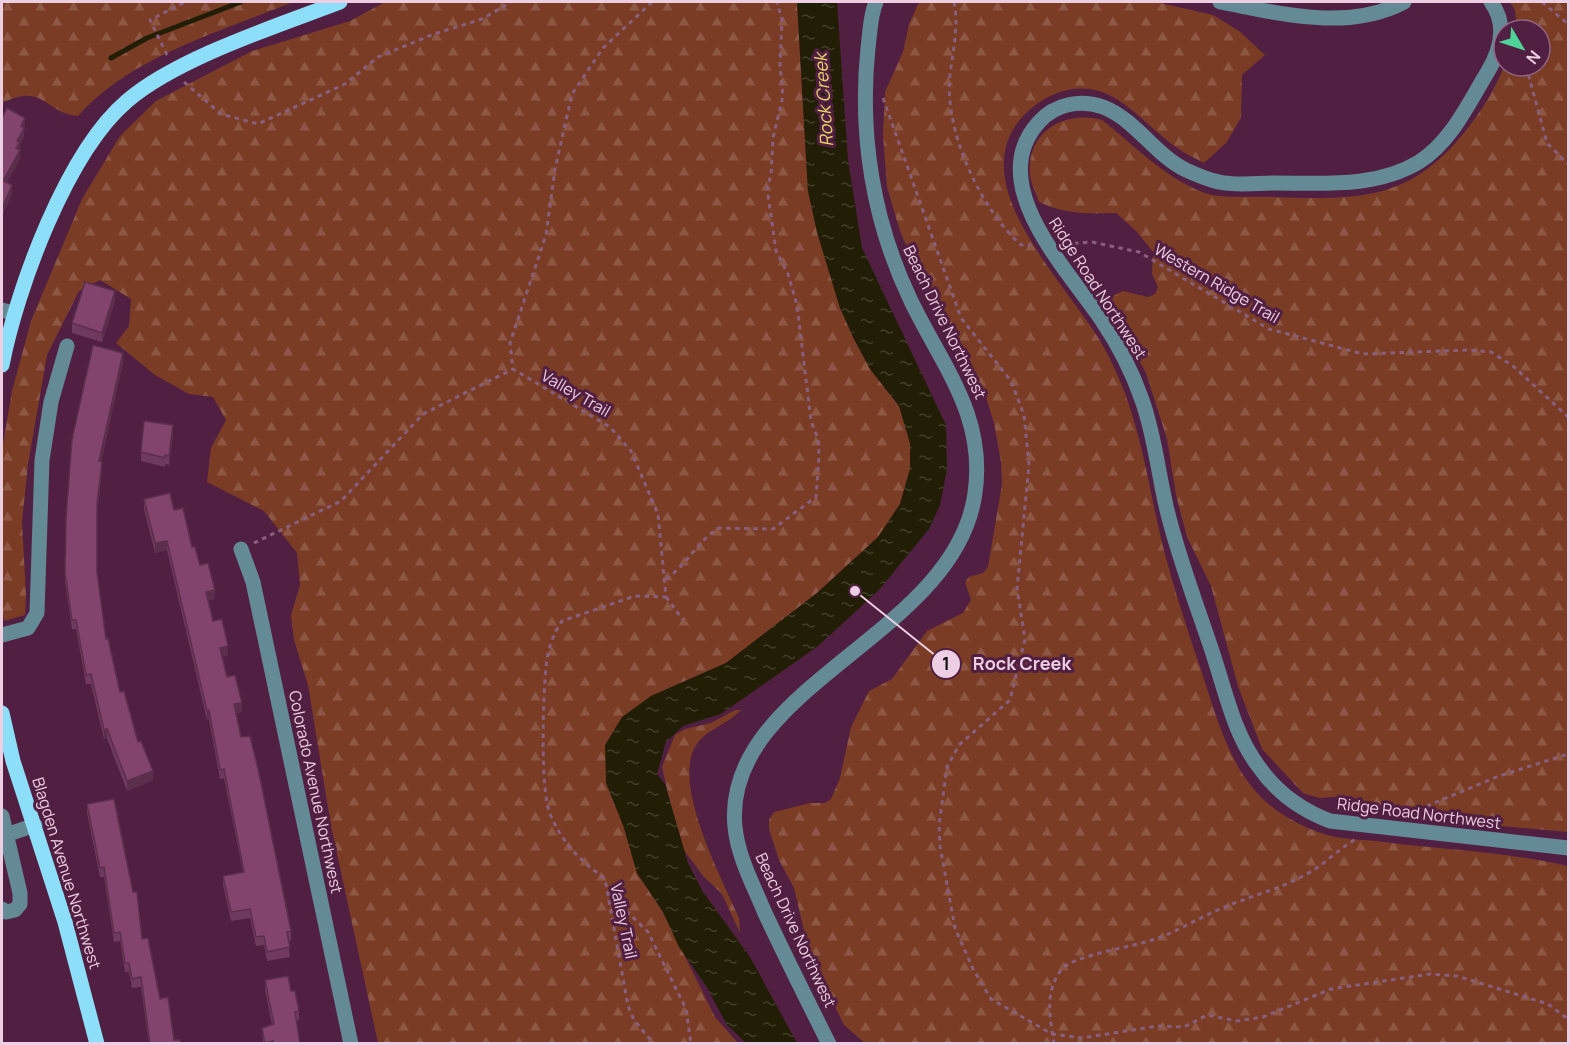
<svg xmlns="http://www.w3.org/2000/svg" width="1570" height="1045" font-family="Manrope,sans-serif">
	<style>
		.forest { fill: url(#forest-firs) }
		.water { fill: url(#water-ripples) }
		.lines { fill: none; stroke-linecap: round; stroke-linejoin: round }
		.stream { stroke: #221e05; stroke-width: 5 }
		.path { stroke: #8a5e7c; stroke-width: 3; stroke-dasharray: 4.5 4.5; stroke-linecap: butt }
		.minor { stroke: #648a96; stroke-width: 15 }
		.major { stroke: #8ddff9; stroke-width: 15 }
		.wall { fill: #703a5e }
		.shaded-wall { fill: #5b2f4c }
		.building { fill: #82436d; stroke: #5b2f4c; stroke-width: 1.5 }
		.labels { text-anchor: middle; stroke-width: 6; stroke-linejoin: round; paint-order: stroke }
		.street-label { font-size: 16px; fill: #eecee2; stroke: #511f42 }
		.water-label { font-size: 18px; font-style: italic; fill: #e6d566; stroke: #511f42 }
		.leader { fill: none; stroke: #eecee2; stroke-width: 2 }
		.callout-dot { fill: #eecee2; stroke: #511f42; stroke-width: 2 }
		.mark-label { font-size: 18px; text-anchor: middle; font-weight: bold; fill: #111 }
		.callout-label { font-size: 18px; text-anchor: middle; font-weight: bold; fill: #eecee2; stroke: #511f42; stroke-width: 6; stroke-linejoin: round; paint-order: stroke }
	</style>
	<defs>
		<pattern id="forest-firs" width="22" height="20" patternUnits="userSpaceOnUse" patternTransform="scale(1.5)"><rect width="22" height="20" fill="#7a3c25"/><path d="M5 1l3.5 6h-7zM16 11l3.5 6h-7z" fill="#8d5744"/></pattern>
		<pattern id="water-ripples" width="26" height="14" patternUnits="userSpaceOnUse" patternTransform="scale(1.5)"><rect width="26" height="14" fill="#221e05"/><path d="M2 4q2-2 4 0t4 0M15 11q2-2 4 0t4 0" fill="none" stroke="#423e29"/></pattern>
	</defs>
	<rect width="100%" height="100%" fill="#511f42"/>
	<g class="forest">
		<path d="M2,2H293C222,31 129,57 78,116C44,113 44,82 2,103Z"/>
		<polygon points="385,2 797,2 808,191 817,232 840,308 854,339 870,369 899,406 910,443 910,469 900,504 878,537 817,593 726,663 651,696 624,828 637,873 663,912 715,1017 738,1043 378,1043 331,826 308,685 294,640 291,615 300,585 297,553 264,511 207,482 211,448 226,420 213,397 189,394 155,375 116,343 129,326 131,299 100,280 79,291 47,355 28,464 22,522 26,596 25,615 4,621 2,608 2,450 12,391 31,321 82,199 120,136 156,101 252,51 350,21"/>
		<path d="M919,2H1156L1213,15L1239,31L1265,55L1242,75L1241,118L1226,143L1204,163C1195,158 1185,154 1176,147C1151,130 1128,100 1099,91C1076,84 1051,92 1033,107C946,178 1078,291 1109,357C1136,411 1144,459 1156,516C1167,569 1184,619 1201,670C1216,715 1229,768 1265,801C1281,815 1301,826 1321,833C1339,840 1364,839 1384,842C1445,850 1508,852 1568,866V1043L866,1044L844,1025L810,956L794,888L779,860L769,829V820L774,812L810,803H825L831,799L840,778L851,727L869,691L892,679L927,631L963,613L971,600L965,582L969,577L983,573L988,567L1002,484L1001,462L994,423L985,394L959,362L931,308L899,228L887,187L883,135L885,92L903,52L909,24Z"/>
		<path d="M1510,2H1568V832L1380,815L1375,813L1368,803L1348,796L1319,798L1303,793L1262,749L1238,686L1211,586L1187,537L1176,495L1167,439L1146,373L1107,303L1113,296L1123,291L1148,297L1155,294L1158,287L1152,274L1153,252L1137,232L1116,213C1089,214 1064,214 1039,202C1036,193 1031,183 1030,175C1026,132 1064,110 1102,120C1134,145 1166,179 1205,193C1221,199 1255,196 1273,197C1362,200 1413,201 1470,125C1483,108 1497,86 1504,66H1540V30H1517L1515,10Z"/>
		<path d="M735,710H741C729,723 711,728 700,740C666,776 723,880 739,918L740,933L722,894L704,877L680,845L662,767L675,735L685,729L711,723Z"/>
	</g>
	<polygon class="water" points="797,2 837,2 848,160 862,248 946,425 947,469 940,505 929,529 879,590 818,646 754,691 721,714 683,726 666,742 657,774 665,784 688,863 703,892 750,957 797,1043 746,1043 727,1025 706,986 679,947 663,912 637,873 624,828 606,783 605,745 622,717 651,696 726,663 817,593 878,537 900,504 910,469 910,443 899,406 870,369 854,339 840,308 817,232 808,191"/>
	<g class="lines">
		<polyline class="stream" points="111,58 147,38 241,2"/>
		<g class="path">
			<path d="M652,2L603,48L572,94L555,169L546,235L510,343L513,369L610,427L631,451L658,514L666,597L635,596L562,621C553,633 547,652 546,668C543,695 540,791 550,814C563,844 580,860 605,879L628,1006L634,1020L654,1044"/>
			<path d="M954,2C959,27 953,49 950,75C944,131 980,208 1021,245H1031"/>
			<polyline points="1542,2 1568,24"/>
			<polyline points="167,55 150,20 185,2"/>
			<polyline points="1526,66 1547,143 1568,164"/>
			<polyline points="184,82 221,114 258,124 345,84 378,57 434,34 482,19 511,2"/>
			<polyline points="883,98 961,318 1011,381 1024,415 1029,465 1017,588 1025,639 1010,700 959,745 947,767 939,825 940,846 955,928 973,969 991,999 1052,1034 1082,1038 1158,1026 1184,1027 1207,1015 1237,1021 1263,1017 1331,989 1430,974 1457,976 1548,1004 1568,1019"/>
			<polyline points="1065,244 1092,242 1139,252 1269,329 1363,354 1468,350 1491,352 1513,366 1568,417"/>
			<polyline points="254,543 341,501 423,414 513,369"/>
			<path d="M666,579C687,565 697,541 719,528L773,529L816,497L819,456L818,439L811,421L797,305L788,274L776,251L767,188L771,175L773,138L783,96L780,65L782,20L777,2"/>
			<polyline points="666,597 683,620"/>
			<polyline points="1410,813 1499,776 1568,754"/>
			<polyline points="607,892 648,932 686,1009 691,1044"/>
			<path d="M1054,1044C1050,1018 1044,991 1062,969C1072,956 1132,947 1152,940C1178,932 1201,916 1227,906C1257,894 1287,887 1315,869C1329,860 1340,848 1356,839"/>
		</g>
		<g class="minor">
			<path d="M1220,2C1279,13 1347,32 1404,2"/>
			<path d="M1491,2C1508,25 1501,50 1487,73C1468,104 1451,142 1419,162C1376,188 1324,183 1275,183C1257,183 1237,186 1219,182C1208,180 1197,175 1186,170C1155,155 1135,119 1103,107C1080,99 1055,104 1039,122C983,183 1067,269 1101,319C1118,344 1132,371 1142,400C1155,436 1158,473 1167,510C1179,560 1198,608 1214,657C1226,694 1235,736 1259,767C1277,793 1301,810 1330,821L1568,848"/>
			<polyline points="2,310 13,313"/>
			<polyline points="241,549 253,582 351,1044"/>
			<polyline points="2,635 28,628 37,613 42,460 51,402 67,346"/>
			<polyline points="2,816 20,893 20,904 15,910 6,912 2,909"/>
			<polyline points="6,835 35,825"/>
			<path d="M829,1044C807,1000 785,956 764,911C753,884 738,857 735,827C721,686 956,636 975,493C986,416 943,367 911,301C873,222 859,135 868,48C870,33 870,16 876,2"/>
		</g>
		<g class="major">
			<path d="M2,365C17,288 67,152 127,101C177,58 277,26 340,2"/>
			<polyline points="2,713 13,761 65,922 97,1044"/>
		</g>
	</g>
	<g class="wall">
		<polygon points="115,301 102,342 72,333 72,323"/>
		<polygon points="123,362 101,462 102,471 97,514 97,572 106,639 120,692 138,742 153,780 127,791 107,738 104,739 91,684 86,684 76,629 72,629 65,582 66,517"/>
		<polygon points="173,434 169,465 165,464 165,467 141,461 141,452"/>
		<polygon points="144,499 174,510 192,547 215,599 208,600 213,621 228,655 222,657 227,677 242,712 236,713 241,737 291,931 291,940 288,941 290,957 267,961 264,945 256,946 250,918 231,921 223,885 223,876 243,872 224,778 220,779 209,720 207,720 167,550 155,553 144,509"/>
		<polygon points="87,804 142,939 160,999 174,1040 149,1044 141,987 132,988 129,972 125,972 120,941 114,942 104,877 100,877 87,813"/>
		<polygon points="265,980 291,991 299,1011 299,1020 296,1021 300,1044 263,1044 262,1028 272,1025 265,989"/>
	</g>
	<g class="shaded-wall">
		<polygon points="25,118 24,137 20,145 20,159 3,190 3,181 21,126"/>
		<polygon points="12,185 12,194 2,217 2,208"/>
		<polygon points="115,291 115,301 102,342 102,333"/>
		<polygon points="123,353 123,362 99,471 99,461"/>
		<polygon points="173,425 173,434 169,465 169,456"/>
		<polygon points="102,462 102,471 97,514 97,505"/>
		<polygon points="167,541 167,550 155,553 155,543"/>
		<polygon points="215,590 215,599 206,601 206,592"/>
		<polygon points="228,646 228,655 220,657 220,648"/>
		<polygon points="242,703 242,712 234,713 234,704"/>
		<polygon points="209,710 209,720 207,720 207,711"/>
		<polygon points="107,729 107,738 104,739 104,730"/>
		<polygon points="153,771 153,780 127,791 127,781"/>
	</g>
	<g class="building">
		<polygon points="7,108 25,118 21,126 24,128 17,141 20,142 16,148 20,150 3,181 12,185 2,208 2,118"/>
		<polygon points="85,282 115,291 102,333 72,323"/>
		<polygon points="93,345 123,353 99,461 102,462 97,505 97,572 106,639 108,638 120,692 124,691 138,742 141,741 153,771 127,781 107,729 104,730 91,674 86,675 76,620 72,620 65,573 66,517 72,439"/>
		<polygon points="144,421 173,425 169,456 165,455 165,458 141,452"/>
		<polygon points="170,493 174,510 183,508 192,547 195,547 200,565 208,563 215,590 206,592 213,621 222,619 228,646 220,648 227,677 235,675 242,703 234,704 241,737 250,736 259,773 291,931 287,932 290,947 267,952 264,936 256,937 250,909 231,912 223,876 244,872 224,769 220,770 209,710 207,711 167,541 155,543 144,499"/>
		<polygon points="114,799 133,892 137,892 142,939 148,938 160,999 168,997 174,1040 180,1040 181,1044 150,1044 141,977 132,979 129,963 125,963 120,932 114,933 104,867 100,868 87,804"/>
		<polygon points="288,976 291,991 295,991 299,1011 295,1012 300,1044 274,1044 273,1041 265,1043 262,1028 274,1024 265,980"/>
	</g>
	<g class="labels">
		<g class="street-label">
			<text transform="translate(1217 283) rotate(30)" y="6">Western Ridge Trail</text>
			<text transform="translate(1098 288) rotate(57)" y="6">Ridge Road Northwest</text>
			<text transform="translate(945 322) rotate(64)" y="6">Beach Drive Northwest</text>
			<text transform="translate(576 393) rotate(30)" y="6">Valley Trail</text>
			<text transform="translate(316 792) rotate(78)" y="6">Colorado Avenue Northwest</text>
			<text transform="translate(1419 813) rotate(7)" y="6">Ridge Road Northwest</text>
			<text transform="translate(67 873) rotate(73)" y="6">Blagden Avenue Northwest</text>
			<text transform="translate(624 921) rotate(78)" y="6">Valley Trail</text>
			<text transform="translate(796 930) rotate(65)" y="6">Beach Drive Northwest</text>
		</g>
		<g class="water-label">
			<text transform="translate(824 100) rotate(-94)" y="6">Rock Creek</text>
		</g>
	</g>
	<path class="leader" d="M855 591L946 664"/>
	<g class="callout-dot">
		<circle cx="855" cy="591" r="6"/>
		<circle cx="946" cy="664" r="15"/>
	</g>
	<g class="mark-label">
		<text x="946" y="670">1</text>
	</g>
	<g class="callout-label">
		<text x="1022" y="670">Rock Creek</text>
	</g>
	<rect width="1570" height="1045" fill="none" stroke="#eecee2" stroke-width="6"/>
	<g transform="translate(1522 48) rotate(129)"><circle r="28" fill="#511f42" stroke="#906582" stroke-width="1.5"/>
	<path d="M0-4.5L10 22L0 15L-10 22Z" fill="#4fd399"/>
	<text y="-9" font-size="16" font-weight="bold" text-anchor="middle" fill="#eecee2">N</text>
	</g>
</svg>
